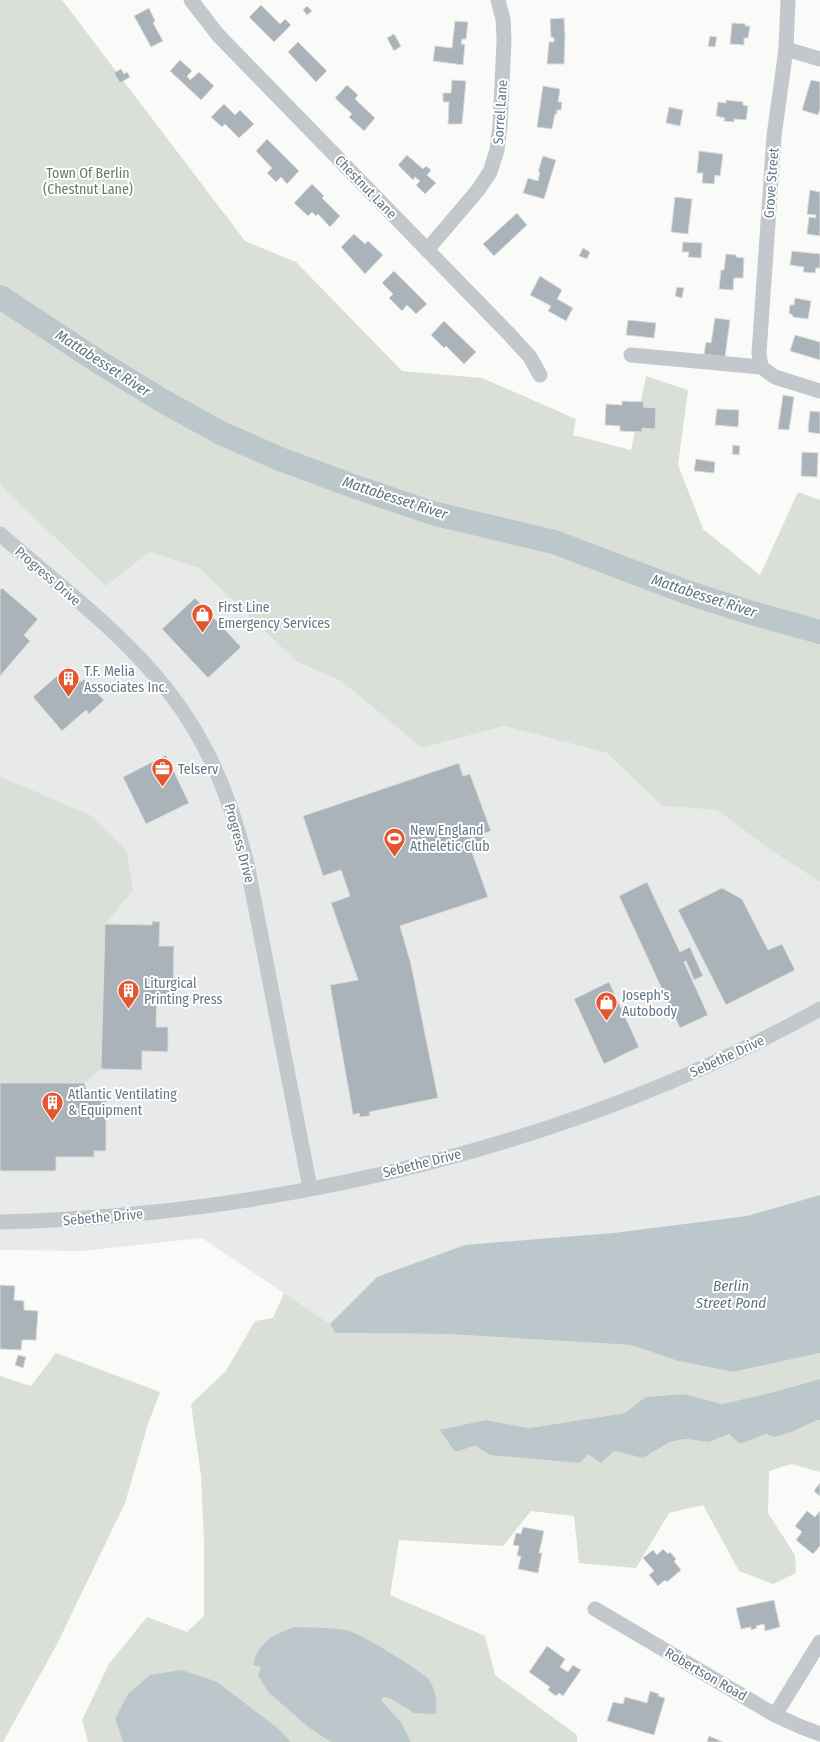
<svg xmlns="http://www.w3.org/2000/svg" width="820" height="1742" font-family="'Fira Sans Condensed',sans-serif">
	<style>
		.built { fill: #e8e9e9 }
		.green { fill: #dadfd7 }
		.water { fill: #bbc7cb }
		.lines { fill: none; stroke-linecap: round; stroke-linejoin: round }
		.river { stroke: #bbc7cb; stroke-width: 24 }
		.building { fill: #aab3b9; stroke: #dcdcda }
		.street { stroke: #c3c8cc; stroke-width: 15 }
		.labels { text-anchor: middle; stroke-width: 4; stroke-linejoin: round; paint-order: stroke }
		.street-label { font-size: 14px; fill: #657683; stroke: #fff }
		.park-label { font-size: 14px; fill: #687a64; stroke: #fff }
		.poi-label { font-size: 14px; fill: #657683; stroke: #fff; text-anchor: start }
		.water-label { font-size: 15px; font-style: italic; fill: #60757c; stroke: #fff }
	</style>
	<rect width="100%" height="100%" fill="#fafaf8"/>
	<polygon class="built" points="0,485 106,585 149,552 199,568 297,662 341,681 422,748 504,726 607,753 662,806 717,810 772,851 820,882 820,1195 747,1216 613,1233 377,1277 330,1324 202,1238 82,1251 0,1250"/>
	<g class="green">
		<polygon points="0,0 62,0 245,241 296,262 402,371 482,378 576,419 573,435 631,450 646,376 688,390 678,465 703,529 760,575 798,492 820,500 820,882 772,851 717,810 662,806 607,753 504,726 422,748 341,681 297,662 199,568 149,552 106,586 0,485"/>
		<polygon points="0,772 1,777 90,815 126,850 133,890 105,924 101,1069 84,1083 0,1083"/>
		<polygon points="284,1293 330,1324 335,1333 445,1334 631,1345 678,1361 733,1372 820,1353 820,1379 774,1392 722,1404 684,1394 645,1397 625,1413 529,1428 486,1420 455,1452 475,1446 490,1455 588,1454 601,1462 614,1451 643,1458 670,1442 685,1439 709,1442 729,1434 740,1444 766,1434 775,1437 792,1432 815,1421 820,1420 820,1472 791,1464 769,1471 768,1513 795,1555 796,1573 773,1584 739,1571 703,1505 669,1513 636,1568 579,1563 574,1516 531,1511 503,1546 399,1540 390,1595 485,1636 495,1675 577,1735 577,1742 411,1742 401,1722 381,1700 384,1697 389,1698 414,1713 317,1629 294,1627 262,1667 269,1693 309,1728 331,1742 291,1742 280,1730 115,1719 123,1742 88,1742 82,1720 109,1664 147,1617 187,1632 204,1616 204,1540 201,1476 191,1404 226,1371 255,1321 273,1318"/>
		<polygon points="56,1353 160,1392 148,1424 125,1503 58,1642 3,1742 0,1742 0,1376 31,1386"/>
	</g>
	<g class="water">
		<polygon points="820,1195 820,1353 733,1372 678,1361 631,1345 445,1334 335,1333 330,1324 377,1277 465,1245 613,1233 747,1216"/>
		<polygon points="820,1379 820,1420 815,1421 792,1432 775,1437 766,1434 740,1444 729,1434 709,1442 685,1439 670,1442 643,1458 614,1451 601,1463 588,1454 580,1463 490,1455 475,1446 455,1452 440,1430 486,1420 529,1428 625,1413 645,1397 684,1394 722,1404 774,1392"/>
		<path d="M294,1627C311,1628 330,1627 346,1630C360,1633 419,1669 428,1679C436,1689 438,1703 435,1714L414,1713L389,1698L384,1697L381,1700L401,1722L411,1742H331L309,1728L269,1693L258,1676L261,1667L253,1665C259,1640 273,1636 294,1627Z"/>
		<polygon points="182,1670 217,1682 280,1730 291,1742 123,1742 115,1719 128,1694 150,1675"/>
	</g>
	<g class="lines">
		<polyline class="river" points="0,297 99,362 163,401 221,433 280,459 353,486 432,513 554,542 686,592 745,611 820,632"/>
	</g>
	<g class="building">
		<polygon points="261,5 280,24 285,19 291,25 274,42 249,17"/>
		<polygon points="307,6 312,11 307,15 303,10"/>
		<polygon points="149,8 155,21 153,23 163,41 151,47 134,16"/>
		<polygon points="564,18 565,36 564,64 547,64 549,42 554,42 554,38 551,37 550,19"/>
		<polygon points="455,21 468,22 466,39 462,39 461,44 465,44 463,65 433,61 435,46 452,48"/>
		<polygon points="732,23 746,24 745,26 750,26 748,38 744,38 744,45 730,44"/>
		<polygon points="394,34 401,46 394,51 387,38"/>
		<polygon points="710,36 717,37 715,47 708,46"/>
		<polygon points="298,42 327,71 316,82 288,52"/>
		<polygon points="180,60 192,71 187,76 190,80 199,72 214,86 201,100 170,71"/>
		<polygon points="121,69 124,74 127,72 130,77 120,83 114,73"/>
		<polygon points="452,80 466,81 462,124 448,124 449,102 443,102 443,93 451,93"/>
		<polygon points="811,80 820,82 820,109 818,115 802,110"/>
		<polygon points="347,85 358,95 355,99 375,118 364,131 349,117 352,114 335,98"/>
		<polygon points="543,86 560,89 558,102 562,102 561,110 557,110 557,114 555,114 552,129 537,127"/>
		<polygon points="726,100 743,102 743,105 748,106 746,120 734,119 734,122 724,121 725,118 716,116 718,102 726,103"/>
		<polygon points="224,104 235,115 240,110 254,124 239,138 225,124 222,127 211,117"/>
		<polygon points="669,107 683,110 680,126 666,123"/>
		<polygon points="267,139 299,171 287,184 281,177 276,182 267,173 272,168 256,151"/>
		<polygon points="699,151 723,154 720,176 715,175 714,184 702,183 703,173 697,173"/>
		<polygon points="407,155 423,169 426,166 431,170 427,175 436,183 425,194 416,185 420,181 415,177 413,180 398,165"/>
		<polygon points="543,156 556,160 544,199 523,193 528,178 538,181 540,172 538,172"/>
		<polygon points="312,184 324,196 322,198 340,216 330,227 318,214 316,216 312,212 308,216 294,203"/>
		<polygon points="810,190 820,192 820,236 807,234 809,217 816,218 816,215 807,214"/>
		<polygon points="675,197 692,199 688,234 671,232"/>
		<polygon points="517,213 527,225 494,256 483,244"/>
		<polygon points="354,234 365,244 368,241 383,255 365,274 341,247"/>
		<polygon points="683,242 702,243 701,258 688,257 689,252 682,252"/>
		<polygon points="583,248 590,252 587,259 579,256"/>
		<polygon points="792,251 820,254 820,268 816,268 815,273 803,272 804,267 790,265"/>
		<polygon points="726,254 736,255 736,257 744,258 743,278 734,278 733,290 719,289 721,270 724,270"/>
		<polygon points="394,271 427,304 416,314 407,305 402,311 389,298 393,294 382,283"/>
		<polygon points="540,276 562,290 557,299 573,308 566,321 548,311 551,306 530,295"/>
		<polygon points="677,287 684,288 682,298 675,296"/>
		<polygon points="795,298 811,301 808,319 793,317 792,314 789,314 790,305 794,305"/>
		<polygon points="715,318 730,320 725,357 704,354 706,342 711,343"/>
		<polygon points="628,320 656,323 654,338 626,335"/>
		<polygon points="444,321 476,352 464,364 446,346 444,348 431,335"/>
		<polygon points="795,335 820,342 820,360 790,351"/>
		<polygon points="783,395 794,397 789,430 778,429"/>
		<polygon points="622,401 644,402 643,407 656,408 655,429 642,428 642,432 620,431 620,426 605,425 606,404 622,405"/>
		<polygon points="717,409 739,410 738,427 715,425"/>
		<polygon points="810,411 820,412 820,434 808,432"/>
		<polygon points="733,445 740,446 739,455 732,454"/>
		<polygon points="802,452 818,453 817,477 801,476"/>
		<polygon points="696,459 715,462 714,473 694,471"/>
		<polygon points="2,588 38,619 24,635 30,641 0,676 0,590"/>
		<polygon points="195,598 241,647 208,678 162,629"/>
		<polygon points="68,666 81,682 84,679 91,686 95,683 100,689 96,692 104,700 89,714 86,710 62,731 33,697"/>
		<polygon points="166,755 189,803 146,824 123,777"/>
		<polygon points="459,763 463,776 470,774 491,831 483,834 488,847 472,852 488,897 400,926 411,964 438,1098 369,1112 370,1116 360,1117 359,1113 353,1115 330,985 358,980 331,903 350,896 341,870 323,876 303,816"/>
		<polygon points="647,882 680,952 690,947 703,976 694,980 686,961 684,962 708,1015 680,1028 619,896"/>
		<polygon points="722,888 742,899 768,950 782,944 795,970 726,1005 678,910"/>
		<polygon points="152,921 160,922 159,946 174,946 173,995 157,994 156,1027 168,1027 168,1052 142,1051 142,1070 101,1069 105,924 152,925"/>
		<polygon points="609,982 639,1047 604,1064 574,999"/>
		<polygon points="0,1083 84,1083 88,1093 106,1093 106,1151 94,1151 94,1157 56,1157 56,1171 0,1171"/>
		<polygon points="0,1285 15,1286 14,1300 24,1301 24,1310 38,1311 36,1340 22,1340 21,1350 0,1349"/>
		<polygon points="18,1355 26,1357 23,1368 15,1365"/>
		<polygon points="820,1483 820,1496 814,1491"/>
		<polygon points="807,1511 815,1517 820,1511 820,1546 813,1554 796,1540 802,1532 795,1526"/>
		<polygon points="523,1527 544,1531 539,1553 542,1553 538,1573 518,1569 521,1556 517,1556 519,1546 513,1545 516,1533 521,1534"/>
		<polygon points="663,1549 668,1554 670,1552 676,1559 674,1561 681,1570 667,1582 665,1580 658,1586 649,1575 654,1571 643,1558 653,1550 657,1555"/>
		<polygon points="774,1600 780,1627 765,1631 764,1624 756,1626 757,1628 751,1630 751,1627 741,1629 736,1608"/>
		<polygon points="547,1646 565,1659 560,1667 568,1672 573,1665 581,1670 563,1696 559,1693 556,1696 548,1690 550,1687 529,1672"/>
		<polygon points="650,1691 659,1694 658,1696 665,1698 654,1735 607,1721 613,1702 623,1704 625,1697 647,1703"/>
		<polygon points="709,1736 723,1742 707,1742"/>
	</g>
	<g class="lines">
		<g class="street">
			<polyline points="191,0 218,35 509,334 530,357 540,375"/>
			<polyline points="786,49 820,59"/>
			<polyline points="427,250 478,190 490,172 497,150 500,126 504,40 503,19 498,0"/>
			<polyline points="631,355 761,367 775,377 820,391"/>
			<polyline points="761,367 759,353 774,136 786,49 788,0"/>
			<path d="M0,534C57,584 121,631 168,691C208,741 232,802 247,864L310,1188"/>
			<path d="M0,1222C279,1215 575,1146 820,1009"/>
			<polyline points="595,1609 775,1715 799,1726 820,1734"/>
			<polyline points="775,1715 820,1642"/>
		</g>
	</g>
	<defs>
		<symbol id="shop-pin" viewBox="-11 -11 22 30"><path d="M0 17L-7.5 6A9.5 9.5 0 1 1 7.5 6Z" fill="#e4572e" stroke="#fff"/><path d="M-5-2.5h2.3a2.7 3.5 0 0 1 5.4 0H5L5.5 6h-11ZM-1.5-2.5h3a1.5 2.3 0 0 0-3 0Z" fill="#fff"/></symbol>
		<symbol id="building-pin" viewBox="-11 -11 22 30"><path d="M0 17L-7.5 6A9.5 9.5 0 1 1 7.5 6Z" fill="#e4572e" stroke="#fff"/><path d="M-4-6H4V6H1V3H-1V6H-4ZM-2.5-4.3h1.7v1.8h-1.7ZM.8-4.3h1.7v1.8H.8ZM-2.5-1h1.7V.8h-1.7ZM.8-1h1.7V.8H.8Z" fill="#fff"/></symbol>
		<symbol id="office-pin" viewBox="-11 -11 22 30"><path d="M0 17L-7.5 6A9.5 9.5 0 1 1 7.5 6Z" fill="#e4572e" stroke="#fff"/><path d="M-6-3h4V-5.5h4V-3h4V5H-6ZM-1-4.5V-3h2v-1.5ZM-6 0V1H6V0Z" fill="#fff"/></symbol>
		<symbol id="stadium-pin" viewBox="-11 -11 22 30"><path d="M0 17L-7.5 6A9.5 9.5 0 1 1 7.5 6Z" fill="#e4572e" stroke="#fff"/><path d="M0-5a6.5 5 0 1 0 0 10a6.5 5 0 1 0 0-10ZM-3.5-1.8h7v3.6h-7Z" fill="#fff"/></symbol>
	</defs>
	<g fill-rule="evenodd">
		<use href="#shop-pin" x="190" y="602" width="25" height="34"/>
		<use href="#building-pin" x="56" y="666" width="25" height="34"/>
		<use href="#office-pin" x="150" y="756" width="25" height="34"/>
		<use href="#stadium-pin" x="382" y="826" width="25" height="34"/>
		<use href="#building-pin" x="116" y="978" width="25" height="34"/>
		<use href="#shop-pin" x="594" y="990" width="25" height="34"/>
		<use href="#building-pin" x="40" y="1090" width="25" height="34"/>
	</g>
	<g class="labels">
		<g class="street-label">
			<text transform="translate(500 112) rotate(-86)" y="5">Sorrel Lane</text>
			<text transform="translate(771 183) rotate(-86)" y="5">Grove Street</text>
			<text transform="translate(366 187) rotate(46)" y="5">Chestnut Lane</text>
			<text transform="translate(48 576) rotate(41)" y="5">Progress Drive</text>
			<text transform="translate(240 843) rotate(75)" y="5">Progress Drive</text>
			<text transform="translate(727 1056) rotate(-25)" y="5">Sebethe Drive</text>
			<text transform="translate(422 1163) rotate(-14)" y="5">Sebethe Drive</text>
			<text transform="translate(103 1217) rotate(-5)" y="5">Sebethe Drive</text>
			<text transform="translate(706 1674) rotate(30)" y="5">Robertson Road</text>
		</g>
		<g class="park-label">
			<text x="88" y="178">Town Of Berlin<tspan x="88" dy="16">(Chestnut Lane)</tspan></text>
		</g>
		<g class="poi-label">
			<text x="218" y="612">First Line<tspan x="218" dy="16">Emergency Services</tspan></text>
			<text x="84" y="676">T.F. Melia<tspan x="84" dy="16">Associates Inc.</tspan></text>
			<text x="178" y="774">Telserv</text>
			<text x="410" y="835">New England<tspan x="410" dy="16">Atheletic Club</tspan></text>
			<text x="144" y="988">Liturgical<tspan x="144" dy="16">Printing Press</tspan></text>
			<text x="622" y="1000">Joseph's<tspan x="622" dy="16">Autobody</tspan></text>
			<text x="68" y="1099">Atlantic Ventilating<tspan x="68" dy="16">&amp; Equipment</tspan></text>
		</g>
		<g class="water-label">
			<text transform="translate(103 363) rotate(33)" y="5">Mattabesset River</text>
			<text transform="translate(395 498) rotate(18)" y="5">Mattabesset River</text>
			<text transform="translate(704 596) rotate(18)" y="5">Mattabesset River</text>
			<text x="731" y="1291">Berlin<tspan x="731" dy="17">Street Pond</tspan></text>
		</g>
	</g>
</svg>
